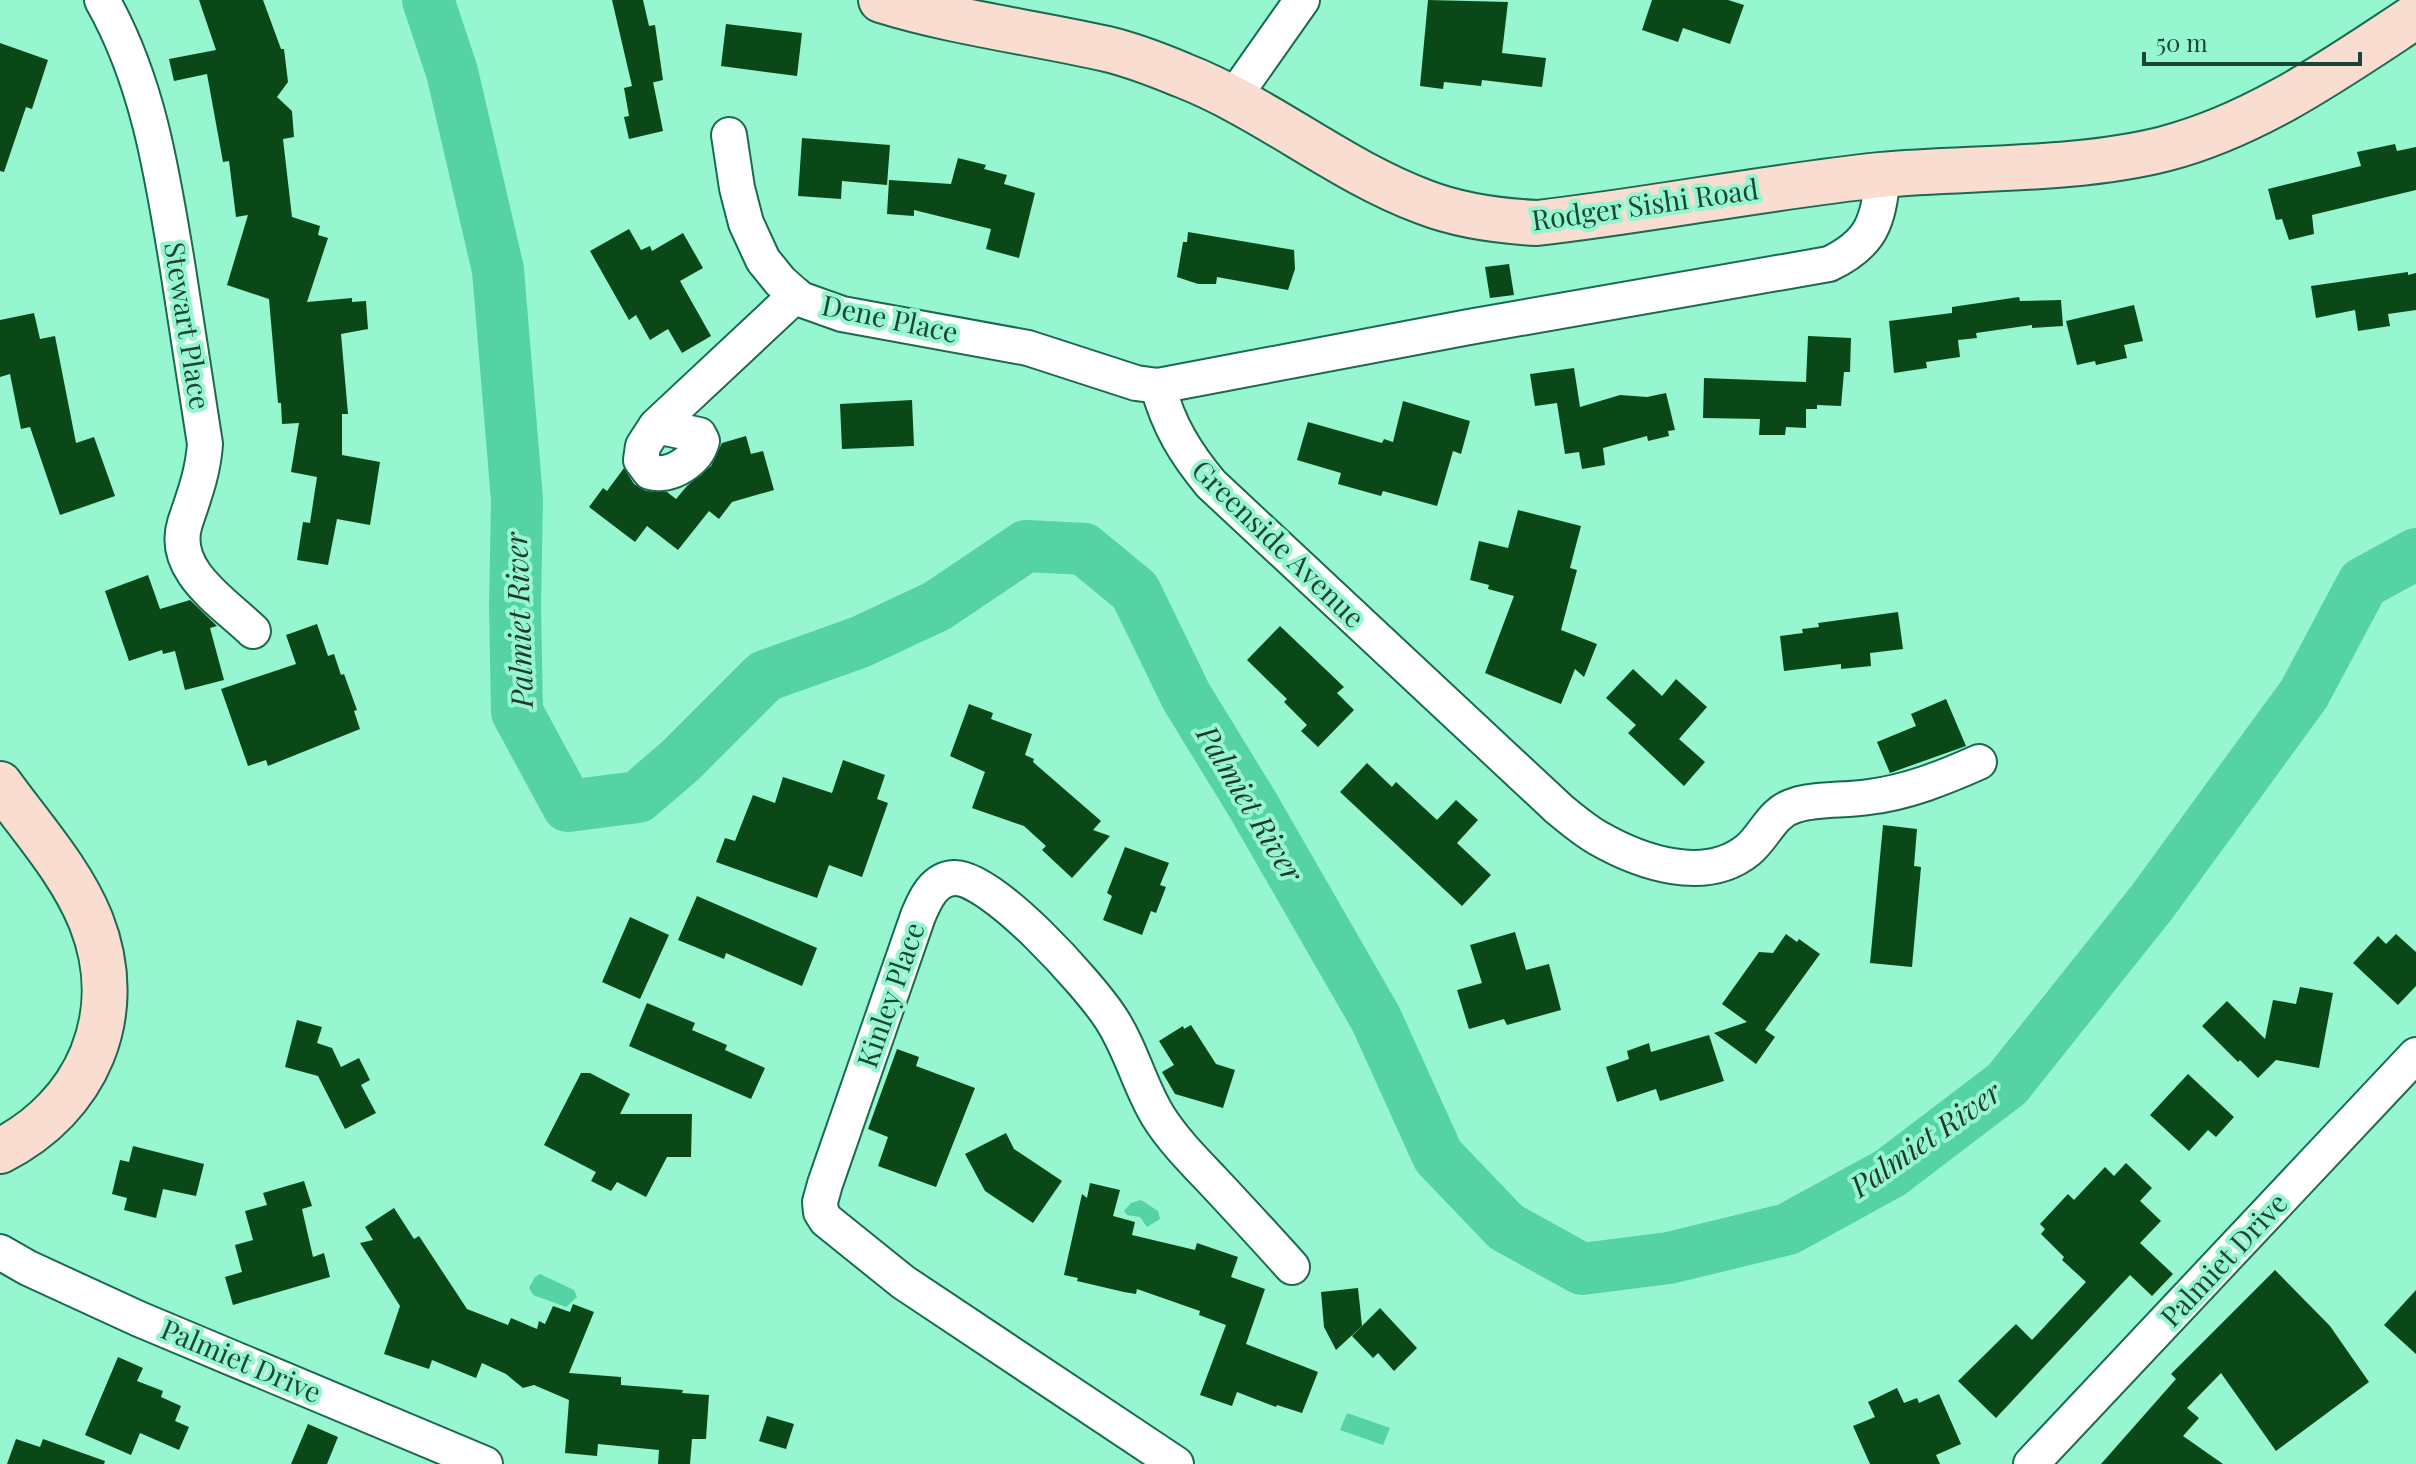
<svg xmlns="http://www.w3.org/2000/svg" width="2416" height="1464" font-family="'Playfair Display',serif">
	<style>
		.water { fill: #55d3a6 }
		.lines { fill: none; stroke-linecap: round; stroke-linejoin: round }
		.river { stroke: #55d3a6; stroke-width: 52 }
		.building { fill: #0b4818 }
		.street-casing { stroke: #1b6950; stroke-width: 38 }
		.secondary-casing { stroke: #1b6950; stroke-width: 48 }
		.street { stroke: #fff; stroke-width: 34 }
		.secondary { stroke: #f8ddd0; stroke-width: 44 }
		.labels { text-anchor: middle; stroke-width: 8; stroke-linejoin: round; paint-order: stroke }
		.street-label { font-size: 28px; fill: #1c4536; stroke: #96f6cf }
		.water-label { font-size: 30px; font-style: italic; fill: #1d382d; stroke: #96f6cf }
	</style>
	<rect width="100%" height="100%" fill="#96f6cf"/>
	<g class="water">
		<polygon points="1141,1200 1158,1211 1160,1219 1147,1227 1140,1217 1127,1215 1124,1211 1131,1203"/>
		<polygon points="540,1274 574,1290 577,1297 566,1307 533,1295 529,1288 535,1277"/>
		<polygon points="1347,1413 1390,1428 1383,1445 1340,1430"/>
	</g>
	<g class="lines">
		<polyline class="river" points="428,0 452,72 498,270 517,500 515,607 517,712 568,806 638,797 681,760 765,676 860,642 937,606 1026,546 1084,549 1135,591 1186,696 1254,807 1376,1019 1438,1156 1506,1227 1582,1269 1669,1258 1788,1229 1890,1173 2007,1084 2152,902 2304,694 2363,583 2416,554"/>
	</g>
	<g class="building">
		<polygon points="199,0 263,0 281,49 284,49 288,82 277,97 292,111 294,137 283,139 292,217 320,226 318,235 328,238 307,302 352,298 352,302 366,301 368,329 341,334 348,414 342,414 342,455 380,462 370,525 337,519 328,565 297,560 303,522 310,523 317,477 291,472 299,423 282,424 281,403 278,403 269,299 227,285 248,215 236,217 229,161 223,162 207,74 174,81 169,59 216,50"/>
		<polygon points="612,0 643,0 649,26 655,25 663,80 647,84 653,82 663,131 629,139 624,117 629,116 624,88 632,86"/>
		<polygon points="1428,0 1508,2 1502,53 1546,58 1542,87 1482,80 1481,86 1444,82 1443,89 1420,86"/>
		<polygon points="1652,0 1728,0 1744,5 1730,44 1683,28 1678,42 1642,30"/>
		<polygon points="726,24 802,33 797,76 721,66"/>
		<polygon points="0,43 48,60 32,109 26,107 4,172 0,171"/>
		<polygon points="802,138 890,145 887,185 842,181 841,199 798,196"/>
		<polygon points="2395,144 2397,151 2416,147 2416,190 2312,215 2314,234 2289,240 2282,219 2276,220 2268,189 2361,166 2357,152"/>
		<polygon points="958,158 986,165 984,169 1007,175 1004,184 1035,193 1019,258 986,249 991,229 914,210 914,216 887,214 889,180 951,184"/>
		<polygon points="629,229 641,250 650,246 652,251 683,233 703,268 680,281 711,336 682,353 668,329 650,340 636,315 629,320 590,251"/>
		<polygon points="1188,232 1294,250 1295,269 1288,290 1217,277 1216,284 1198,284 1177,277 1183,242 1187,242"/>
		<polygon points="1509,264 1514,295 1490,298 1485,267"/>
		<polygon points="2408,272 2408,275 2416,273 2416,310 2388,314 2390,326 2358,331 2355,310 2316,318 2311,286"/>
		<polygon points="2019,297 2020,301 2061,300 2063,326 2032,328 2032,325 1976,333 1977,338 1958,340 1960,357 1926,362 1927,368 1894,373 1889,321 1952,313 1952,307"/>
		<polygon points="2134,305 2143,341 2124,345 2127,358 2096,365 2095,361 2077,365 2066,321"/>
		<polygon points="34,313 40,339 55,336 76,443 94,437 115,496 60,515 30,427 21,429 10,374 0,377 0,320"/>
		<polygon points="1808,336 1851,338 1850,372 1844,372 1841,406 1817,405 1817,409 1806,409 1806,428 1786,427 1785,435 1759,435 1760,419 1703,418 1704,378 1806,382"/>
		<polygon points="1574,368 1580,407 1620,395 1647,397 1666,393 1675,430 1668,431 1669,436 1648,441 1647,436 1603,448 1605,465 1582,469 1579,452 1565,454 1557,403 1535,406 1530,374"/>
		<polygon points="912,400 914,446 842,449 840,404"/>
		<polygon points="1403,401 1470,421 1461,454 1453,451 1437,506 1383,491 1381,496 1338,484 1341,473 1297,460 1308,422 1382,443 1384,439 1393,442"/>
		<polygon points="746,436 751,454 763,451 774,490 732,502 719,519 709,511 678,550 647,526 635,542 589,507 603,488 607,491 624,468 634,484 646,491 667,492 676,499 687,486 711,466 722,443"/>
		<polygon points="1518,510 1581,526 1570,568 1577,570 1561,630 1597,644 1584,677 1575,669 1561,704 1485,673 1514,596 1488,589 1489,585 1470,580 1479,541 1508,548"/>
		<polygon points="148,575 160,609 190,600 217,626 210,628 224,680 185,690 175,651 163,654 162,650 129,661 105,591"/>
		<polygon points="1898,612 1903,649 1870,653 1871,666 1841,669 1841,664 1784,671 1780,636 1803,633 1802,629 1819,627 1818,623"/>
		<polygon points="317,624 328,656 334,654 341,675 344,674 357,710 354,711 360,729 268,766 266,760 248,766 221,689 296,664 286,635"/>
		<polygon points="1280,626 1344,687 1337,693 1354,710 1318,747 1301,731 1307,725 1284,702 1287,699 1247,660"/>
		<polygon points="1633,669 1662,696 1676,679 1707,707 1679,739 1705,762 1684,786 1628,733 1636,725 1606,698"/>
		<polygon points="1946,699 1966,746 1890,773 1877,742 1916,726 1911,714"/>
		<polygon points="969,704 993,713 991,719 1032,734 1025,755 1034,759 1033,762 1101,821 1093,830 1110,836 1072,878 1042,850 1046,846 1024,826 972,808 985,772 950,756"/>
		<polygon points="843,760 885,775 877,799 888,803 862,877 829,865 817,898 716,862 725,838 735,841 753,795 775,803 783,777 832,793"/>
		<polygon points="1367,763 1392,787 1396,782 1437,820 1456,800 1478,820 1457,843 1491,875 1462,906 1340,792"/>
		<polygon points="1883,825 1917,829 1914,866 1921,867 1912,967 1870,963"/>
		<polygon points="1125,847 1169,863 1160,885 1166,887 1156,913 1151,911 1142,935 1103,920 1112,896 1107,893"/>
		<polygon points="697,896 817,948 802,986 726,953 724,959 678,940"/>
		<polygon points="630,917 669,935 640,999 602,982"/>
		<polygon points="1515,932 1526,970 1549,964 1561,1010 1507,1025 1504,1019 1469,1029 1457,990 1482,983 1470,945"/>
		<polygon points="1786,934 1797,942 1799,939 1820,954 1765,1030 1775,1037 1756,1064 1714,1033 1747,1022 1722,1004 1759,952 1773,953"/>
		<polygon points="2396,934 2416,952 2416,986 2398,1005 2353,963 2378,936 2386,944"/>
		<polygon points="2300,987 2333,993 2319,1068 2276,1060 2258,1078 2240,1060 2238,1062 2202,1026 2227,1001 2265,1039 2273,1000 2296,1004"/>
		<polygon points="647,1003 695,1023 692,1030 727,1045 725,1050 765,1068 751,1099 629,1046"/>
		<polygon points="297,1020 322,1027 317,1043 332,1048 341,1067 359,1058 370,1080 361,1085 376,1113 345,1129 318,1076 285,1067"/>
		<polygon points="1191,1025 1216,1064 1235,1070 1223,1108 1175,1094 1162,1072 1174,1065 1159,1041 1183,1026 1184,1029"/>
		<polygon points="1709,1035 1724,1081 1660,1101 1656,1089 1617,1102 1606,1067 1629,1059 1627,1051 1649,1043 1651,1052"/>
		<polygon points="897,1049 919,1057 916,1066 975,1088 936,1187 878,1166 888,1137 868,1129"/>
		<polygon points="581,1073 590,1073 630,1094 620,1114 692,1114 691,1157 667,1157 646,1197 617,1182 611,1191 591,1181 596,1172 544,1145"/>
		<polygon points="2188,1074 2234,1117 2216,1137 2208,1130 2189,1151 2150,1115"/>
		<polygon points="1006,1133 1014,1149 1062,1181 1033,1223 985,1191 965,1154"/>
		<polygon points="133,1146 204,1164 196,1196 163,1189 156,1218 124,1210 127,1198 112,1194 120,1160 129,1162"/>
		<polygon points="2126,1163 2152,1188 2140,1201 2161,1221 2140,1243 2173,1274 2152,1296 2130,1275 1996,1418 1958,1381 2016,1324 2032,1340 2086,1282 2062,1260 2064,1257 2041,1234 2045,1229 2040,1224 2068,1194 2074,1200 2105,1167 2114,1176"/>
		<polygon points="304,1181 312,1206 302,1209 313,1257 324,1253 330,1277 233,1305 225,1277 242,1272 235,1245 253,1240 245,1211 267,1205 263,1193"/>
		<polygon points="1090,1183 1120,1190 1113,1216 1135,1222 1132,1235 1195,1250 1197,1243 1238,1257 1231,1277 1265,1289 1246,1344 1318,1372 1302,1413 1277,1405 1276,1407 1237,1392 1232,1406 1200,1395 1226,1325 1199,1315 1200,1311 1137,1289 1136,1294 1124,1292 1077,1281 1078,1278 1064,1275 1082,1194 1087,1198"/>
		<polygon points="394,1208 414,1239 419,1236 467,1309 508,1325 511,1318 537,1329 539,1321 545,1324 553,1306 570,1312 573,1304 594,1312 569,1373 621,1377 621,1385 683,1390 682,1393 709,1395 706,1439 692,1439 690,1464 658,1464 659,1450 598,1444 597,1456 565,1453 569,1400 534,1385 523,1388 506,1374 482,1363 476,1378 432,1360 429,1369 384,1354 400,1306 360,1243 373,1240 365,1227"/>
		<polygon points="2275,1270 2330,1326 2369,1382 2276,1451 2221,1373 2187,1408 2199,1418 2183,1436 2223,1464 2101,1464 2176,1379 2171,1374"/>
		<polygon points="1358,1288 1362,1326 1336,1350 1324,1327 1321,1292"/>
		<polygon points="2416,1290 2416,1354 2384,1325"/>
		<polygon points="1380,1308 1417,1348 1394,1371 1378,1353 1373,1358 1352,1336"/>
		<polygon points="118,1357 143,1368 137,1381 163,1391 161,1397 181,1406 175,1421 189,1427 179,1450 140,1433 131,1455 85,1435"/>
		<polygon points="1897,1388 1904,1403 1917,1398 1919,1403 1939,1394 1961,1444 1936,1455 1940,1464 1870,1464 1853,1426 1875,1417 1868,1402"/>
		<polygon points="767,1416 794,1424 786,1449 759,1441"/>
		<polygon points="308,1424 338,1437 327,1464 291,1464"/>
		<polygon points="16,1439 40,1447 43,1439 105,1461 104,1464 7,1464"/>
	</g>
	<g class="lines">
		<defs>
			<g id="street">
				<path d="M102,0C148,81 162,172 177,263C186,324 196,384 205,444C203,473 194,496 185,523C170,570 223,602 253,631"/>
				<polyline points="1233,98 1302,0"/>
				<path d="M729,135L737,188L746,223L763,260L780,281L800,299L842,314L1028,348L1136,383L1158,386L1469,327L1829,264C1873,243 1878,221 1883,175"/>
				<path d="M1158,386C1168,425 1186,454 1211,484L1559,809C1571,819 1584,830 1598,838C1640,862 1705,885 1748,850C1766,835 1771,812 1796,805C1819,798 1845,801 1869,797C1908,792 1943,778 1979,762"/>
				<path d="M656,426L699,435L702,441C697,461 670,478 650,472L641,460L643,446L656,426L796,295"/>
				<polyline points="0,1252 28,1268 139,1319 485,1464"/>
				<path d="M1176,1464L903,1282L826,1220L821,1212L820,1202L825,1184L918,916C925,899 934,879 954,878C992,876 1089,985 1110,1017C1131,1048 1139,1085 1158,1116C1173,1140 1194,1161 1213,1181C1240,1210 1266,1238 1292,1267"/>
				<polyline points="2031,1464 2416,1055"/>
			</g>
			<g id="secondary">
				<path d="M881,0C955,23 1032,32 1107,49C1132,55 1158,65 1182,75C1267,108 1338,170 1424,202C1460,216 1498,221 1537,223C1652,210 1765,187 1880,175C1971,167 2077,171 2164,149C2257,125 2337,68 2416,16"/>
				<path d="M0,784C31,827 71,871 91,921C128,1015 87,1107 0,1151"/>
			</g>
		</defs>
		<use href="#street" class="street-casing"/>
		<use href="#secondary" class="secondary-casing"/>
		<use href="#street" class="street"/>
		<use href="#secondary" class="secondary"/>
	</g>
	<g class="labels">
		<g class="street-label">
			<text transform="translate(1645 205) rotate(-8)" y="10">Rodger Sishi Road</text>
			<text transform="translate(890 319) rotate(12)" y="10">Dene Place</text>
			<text transform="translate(187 326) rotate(81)" y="10">Stewart Place</text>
			<text transform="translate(1278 544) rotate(44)" y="10">Greenside Avenue</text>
			<text transform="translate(891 995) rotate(-71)" y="10">Kinley Place</text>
			<text transform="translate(2224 1260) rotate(-47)" y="10">Palmiet Drive</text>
			<text transform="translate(241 1361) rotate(23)" y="10">Palmiet Drive</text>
		</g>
		<g class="water-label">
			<text transform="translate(520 620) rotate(-92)" y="10">Palmiet River</text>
			<text transform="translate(1249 804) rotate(59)" y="10">Palmiet River</text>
			<text transform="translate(1926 1140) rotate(-35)" y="10">Palmiet River</text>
		</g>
	</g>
	<path d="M2144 52v12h216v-12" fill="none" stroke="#1c4536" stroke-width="4"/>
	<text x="2156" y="52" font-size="24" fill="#1c4536" stroke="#96f6cf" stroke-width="6" paint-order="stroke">50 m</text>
</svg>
